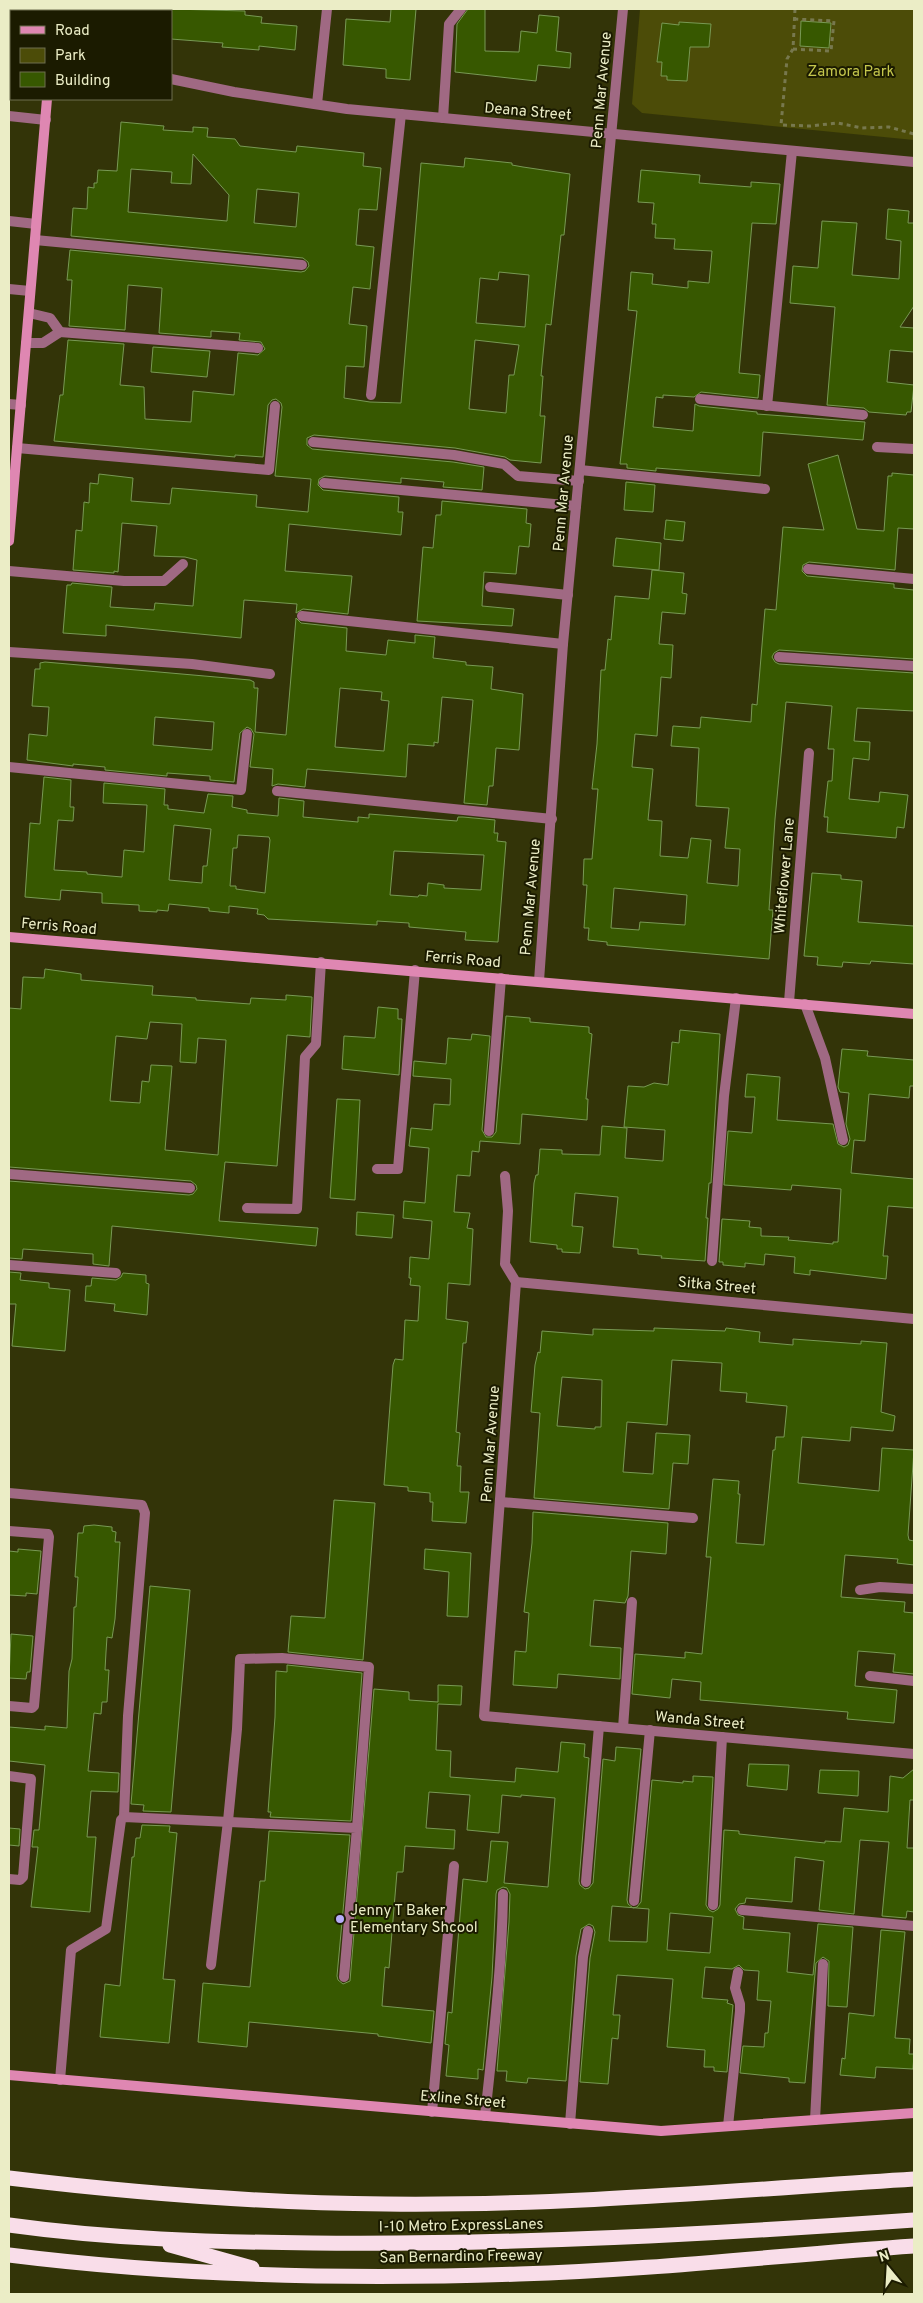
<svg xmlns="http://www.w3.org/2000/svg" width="923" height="2303" font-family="Overpass,sans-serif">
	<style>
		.green { fill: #4c4c08 }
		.building { fill: #375800; stroke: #789954; fill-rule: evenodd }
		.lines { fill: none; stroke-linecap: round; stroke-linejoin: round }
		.path { stroke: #77784e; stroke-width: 3; stroke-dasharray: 4 4; stroke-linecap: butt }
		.lane { stroke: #a06983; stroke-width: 10 }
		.street { stroke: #a06983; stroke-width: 10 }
		.secondary { stroke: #df87b2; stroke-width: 10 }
		.highway { stroke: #f9dde9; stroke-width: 15 }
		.poi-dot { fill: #b6acf8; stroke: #1b1b00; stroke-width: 2 }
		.labels { text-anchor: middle; stroke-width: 4; stroke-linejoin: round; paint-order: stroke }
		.park-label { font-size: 15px; fill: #c5c74c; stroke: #1b1b00 }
		.street-label { font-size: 15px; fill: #ebedc6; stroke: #1b1b00 }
		.poi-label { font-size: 15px; fill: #ebedc6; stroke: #1b1b00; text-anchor: start }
	</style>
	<rect width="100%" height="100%" fill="#333408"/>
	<polygon class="green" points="640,9 914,9 914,140 642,113 632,104"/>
	<g class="building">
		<polygon points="171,9 245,11 245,15 262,17 261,23 297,26 295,50 259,46 259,50 222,47 223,43 171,39"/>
		<polygon points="391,9 416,9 410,80 386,78 386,69 343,65 346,19 390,22"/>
		<polygon points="468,9 485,9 485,51 519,52 521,31 537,33 539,15 559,17 556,51 571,53 570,68 538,65 536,81 455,72 457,24"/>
		<polygon points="801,21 831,23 829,48 800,46"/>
		<polygon points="679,22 711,24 709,47 690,47 687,81 667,80 667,76 661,76 662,62 657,62 662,23 679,25"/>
		<path d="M121,122L164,126L163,130L193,132V127L208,128L207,137L235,139L240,146L296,152L297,146L364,153L363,166L381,168L377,210L359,209L356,245L374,247L370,289L353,287L349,324L367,326L364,367L346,366L344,398L370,402L401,403L421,163L464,167L465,158L512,163V165L523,167L570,174L564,235H561L551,325L546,324L541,376H543L540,416H545L541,463L510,460L505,457L455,448L314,435L307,438V445L312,449L453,462L484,467L482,490L443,487L444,482L401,478V483L325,476L319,479L318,485L323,490L399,497L398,512H403L401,535L289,524L285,571L352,576L348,614L303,609L296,613L297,604L244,600L241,638L106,625V636L63,633L67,585H71L72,583L112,587L110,607L154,610L155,603L193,606L197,560L185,557L154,556L157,526L122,523L118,572L114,571V573L73,570L76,530L82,531L84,502L89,503L90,483L98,484L99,474L133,478L131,501L170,504L172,488L257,495L256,507L308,512L311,479L275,476L282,407L281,403L276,399L272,400L268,405L263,457L235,455V457L54,441L60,395H63L68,340L124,344L120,385L144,387L145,419L191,422L193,391L234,395L238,353L258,355L265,349L261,342L239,340L240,333L211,331V337L159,333L162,288L128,285L125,330L69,326L72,280H67L70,250L301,272L305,271L309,266L308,262L303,258L71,236L73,208L87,209L88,187L94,188V183H97L98,170L117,171ZM193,154L229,195L227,221L128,212L131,169L172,172L171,183L191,184ZM257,189L299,193L296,227L254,223ZM499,272L529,275L525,327L476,323L480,278L498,280ZM475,340L519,345L514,375H509L506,413L469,409Z"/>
		<polygon points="641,170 700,175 699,183 751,187 751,182 780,184 776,224 752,223 739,373 760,375 758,398 701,392 694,397 663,395 663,398 656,397 653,427 693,431 695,404 699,406 757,412 757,414 865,422 863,440 763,432 760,476 656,468 656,471 627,468 627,464 620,464 637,311 628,310 631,272 653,274 652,284 688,288 688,281 709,283 712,251 674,249 675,239 655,238 656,224 652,224 654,203 638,202"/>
		<polygon points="888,209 909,211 908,223 914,223 914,306 900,327 914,328 914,352 890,350 887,382 914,385 911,412 907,412 906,415 869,412 864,408 827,405 835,307 790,303 793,266 818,268 822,221 857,223 852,275 899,279 901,241 886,239"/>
		<polygon points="153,347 210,351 207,377 151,372"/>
		<path d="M838,455L857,529L884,531L888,476H892V473L914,475V529L898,528L895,570L809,562L803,565L802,571L807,576L894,584V588L914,590V659L779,650L774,653L772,657L775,662L779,664L914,673V711L857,708L854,741L870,742L869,760L853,758L849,799L879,802L880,792L908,795L904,828L897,827L896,838L827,832L828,817H824L828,781H832L834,749H828L832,706L786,702L775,819L769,910H773L769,959L607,945V942L588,940L589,928H584L587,885H583L584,859H592L598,789H592L597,744L601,670H605L608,639L611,640L615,596L649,599L652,570L684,573L682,593L687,594L685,614L662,612L659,644L673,645L671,678L661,677L657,736L635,734L632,767L653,769L648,820L662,821L660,856L688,858L691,838L711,840L707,883L738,886L740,849L725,848L729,808L696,806L699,748L671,746L673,726L700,728L701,717L751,722L752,704L757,705L765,609L776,610L783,527L824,530L808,464ZM614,888L687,895L685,925L640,922L639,930L611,928Z"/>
		<polygon points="626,482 655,485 653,512 624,510"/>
		<polygon points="442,501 527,509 526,523 531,524 529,547 519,546 516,574 484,572 482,606 514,609 512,626 417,621 423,547 433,548 436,515 441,515"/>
		<polygon points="666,520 685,522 683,541 664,539"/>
		<polygon points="616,538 661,543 659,570 613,566"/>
		<path d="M296,618L301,623L347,628L346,651L386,655L388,640L415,643V635L435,637L433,658L466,662V665L493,667L491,689L523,694L519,750L496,748L493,786H489L487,805L464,803L473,700L442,697L438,743L434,742V746L408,744L406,777L307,769L305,787L278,784L272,786L273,769L250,767L254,734L251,729L247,727L240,733L234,782L210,780V776L167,773V776L105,770V767L73,764V766L27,760L29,734L47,736L49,707L32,706L35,669H40V663L45,662L250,680L254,682V688H258L255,732L286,735ZM340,688L382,692L381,700L389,701L384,751L335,747ZM155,717L214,722L212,750L153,745Z"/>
		<path d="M44,777L71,780L70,807H74L73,821L58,820L54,870L87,872V874L122,877L124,850L144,852L147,805L103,803L104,783L165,789L164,805H168V809L204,813L208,794L233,796L232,807L247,810V813L278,816L279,798L304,801L303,817L358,822V817L369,818V814L457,821L458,817H463L495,820L494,833H498L497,841L506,842L498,942L465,940L466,932L409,927V923L377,921V925L268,919L264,915L257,914L258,909L229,906V913L209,911V908L169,904L168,911L157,910V912L139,911V905L102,903V893L61,890L60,900L25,897L30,823L40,824ZM174,825L211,829L207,866H203L202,883L169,880ZM238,835L269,837L270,840L265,893L236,889V886H230L233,848H237ZM394,851L484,855L481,890L444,888V885L428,883L427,896L419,895L418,897L390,895Z"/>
		<polygon points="812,873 841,875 841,879 862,881 858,922 914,926 914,964 871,961 870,964 843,962 842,967 817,965 818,957 804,956"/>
		<path d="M45,969L81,974V980L153,986L152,995L196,998V1000L250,1004L251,998L286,1000V995L312,997L310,1037L287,1035L277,1166L225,1162L219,1221L318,1228L316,1246L112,1226L109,1266L93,1264V1254L23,1249L22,1259L9,1258V1181L189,1195L193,1194L197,1189L196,1185L191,1181L9,1167V1008L21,1009L23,977L44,978ZM150,1022L182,1024L180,1062L196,1063L198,1038L226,1040L218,1155L165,1150L172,1066L151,1065L149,1082L142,1081L140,1103L110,1101L116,1036L147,1039Z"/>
		<polygon points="378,1007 398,1009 398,1019 402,1019 399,1075 342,1069 344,1036 375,1038"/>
		<polygon points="506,1016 530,1018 530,1022 589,1027 589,1033 592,1034 586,1099 588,1099 587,1120 522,1114 520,1144 480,1141 479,1152 472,1151 470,1176 457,1175 454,1212 470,1213 467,1228 473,1229 470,1285 448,1283 446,1319 468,1322 466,1343 463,1343 456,1432 460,1433 457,1466 461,1466 460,1492 469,1492 466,1523 432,1521 433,1502 430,1502 430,1493 408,1491 408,1487 384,1485 393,1365 395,1359 403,1360 405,1320 418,1321 420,1286 410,1285 411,1278 409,1278 410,1257 429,1259 432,1221 403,1218 404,1201 425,1203 429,1148 409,1146 411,1128 432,1130 434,1104 450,1105 451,1079 413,1076 414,1061 446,1064 448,1038 471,1040 472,1034 490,1036 482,1130 486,1137 492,1137 496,1132"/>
		<polygon points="680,1030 720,1034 711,1183 709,1183 706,1218 708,1218 705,1261 661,1258 662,1256 638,1254 638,1249 613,1247 618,1197 575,1193 572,1226 583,1227 580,1253 562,1252 562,1249 557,1249 557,1245 530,1242 534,1183 536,1175 538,1175 540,1149 562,1150 562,1154 600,1155 602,1126 627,1128 625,1158 663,1161 665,1130 624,1127 628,1086 644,1087 654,1083 668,1085 672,1042 679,1043"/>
		<polygon points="842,1049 868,1051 867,1056 914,1060 914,1086 910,1086 909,1098 869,1094 865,1141 854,1140 851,1173 914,1179 914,1208 888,1206 883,1256 888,1256 886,1279 810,1270 810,1275 794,1273 795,1257 765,1254 764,1265 745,1263 745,1267 723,1265 723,1262 719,1262 722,1219 750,1221 749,1227 761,1228 761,1236 789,1237 788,1240 833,1244 833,1242 838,1242 841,1189 792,1185 791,1190 724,1185 728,1131 752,1133 755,1097 745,1097 747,1074 780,1077 777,1120 833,1124 838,1144 844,1147 848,1145 850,1139 846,1124 849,1093 840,1092 838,1087"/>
		<polygon points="337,1099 360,1100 355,1200 330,1198"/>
		<polygon points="357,1212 394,1215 392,1238 356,1235"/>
		<polygon points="9,1272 21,1273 20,1280 49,1283 49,1288 70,1290 65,1351 12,1346 16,1304 9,1304"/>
		<polygon points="123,1273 146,1275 146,1283 149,1284 147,1315 114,1311 115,1304 85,1301 86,1286 91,1286 92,1278 116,1280 121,1277"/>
		<path d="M654,1328L725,1331L726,1328L760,1332L759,1342L793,1345V1339L861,1344V1341L887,1343L881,1412L895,1416L893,1431L851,1427L850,1441L802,1437L798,1483L879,1491L882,1448L914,1450L908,1535L909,1540L914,1541V1565L897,1563L898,1559L845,1555L841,1597L905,1602L904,1612L914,1613V1674L893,1672L895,1654L858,1651L855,1686L897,1690L894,1723L847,1719L848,1712L700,1700L701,1682L672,1679L670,1698L632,1694L635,1654L685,1658V1652L702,1654L711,1557H706L713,1479L739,1481L738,1494H740L736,1543L764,1545L773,1450H775L776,1437H784L787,1406L746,1402L747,1393L720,1391L722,1363L672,1360L667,1425L627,1422L623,1472L653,1474L656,1433L690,1435L688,1464L673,1463L669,1509L534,1498L540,1413L531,1412L535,1365L538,1352L540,1353L542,1331L593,1335V1329L654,1331ZM562,1377L602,1380L601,1427H595V1429L557,1426Z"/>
		<polygon points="334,1500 375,1503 363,1660 288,1652 291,1616 325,1618"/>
		<polygon points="533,1512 668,1523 666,1554 631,1551 628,1596 625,1603 594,1600 590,1646 621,1648 620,1679 558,1674 557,1688 513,1685 515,1651 526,1652 529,1613 524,1612 532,1543"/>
		<polygon points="94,1525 112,1527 112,1531 116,1532 115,1542 120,1542 115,1619 112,1638 107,1637 106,1652 105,1670 109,1670 107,1702 102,1702 101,1714 94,1713 88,1771 119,1773 118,1792 91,1791 87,1837 96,1837 90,1912 31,1907 38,1847 32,1847 34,1830 39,1830 45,1765 9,1761 9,1727 45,1730 45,1726 67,1728 69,1671 72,1659 74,1607 76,1607 78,1577 75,1577 78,1533 83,1533 84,1526"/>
		<polygon points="18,1549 41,1551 37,1594 26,1593 26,1596 9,1595 9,1551 18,1552"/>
		<polygon points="425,1549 471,1553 468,1617 447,1616 449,1572 424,1569"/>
		<polygon points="150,1586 190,1590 171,1812 143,1811 144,1805 131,1804"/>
		<polygon points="11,1634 33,1636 30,1672 27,1672 26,1679 9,1678"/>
		<polygon points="287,1665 362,1673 351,1821 270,1817 271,1812 268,1812 275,1717 276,1671 287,1672"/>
		<path d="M438,1685L462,1686L461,1705L438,1704L436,1750L451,1751L450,1777L515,1782L516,1768L558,1772L561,1742L585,1744L584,1757L589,1758L579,1881L580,1885L585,1889L589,1888L593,1883L603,1759L615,1761L616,1747L641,1749L627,1900L628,1904L633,1908L637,1907L641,1902L652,1780L683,1783V1781L693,1782V1776L713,1777L706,1905L709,1910L713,1912L718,1909L720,1905L724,1830L739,1831V1834L825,1843V1841L841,1842L844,1808L888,1812L890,1776L903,1778L914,1769V1800H910L907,1848H914V1912L907,1911L906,1918L882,1916L889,1842L860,1840L854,1914L819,1910L824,1861L795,1857L792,1902L746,1898L745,1903L739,1904L735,1909L738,1915L744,1917L743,1929L790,1933L787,1972L813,1975L818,1924L853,1927L847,2007L828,2006L829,1961L823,1957L816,1963L805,2083L789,2082V2078L740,2073L743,2046L764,2047L765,2033H768L771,2001L757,2000L759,1971L744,1970L739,1965L732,1969L705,1967L702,1998L728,2000L727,2003L733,2005L727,2072L714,2071V2067H704L705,2050L667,2047L673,1979L617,1975L613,2015H620L618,2039L612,2038L608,2084L580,2082L590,1958L595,1932L593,1926L589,1924L581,1929L576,1956L566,2081L528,2078L527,2083L506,2081L507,2071H497L509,1922L510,1894L507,1888L503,1887L497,1890L496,1894L492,1977L483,2070L478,2069V2079L446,2076L449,2045L445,2044L448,2012L452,2013L453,2000L463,1879L487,1882L491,1841L508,1842L504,1883L548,1887L555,1798L521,1795V1797L502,1795L499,1833L467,1830L470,1795L429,1792L426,1828L455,1830L454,1849L405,1846L403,1872H397L389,1968L385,1967L382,2006L434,2011L431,2043L378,2036V2034L249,2022L247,2047L198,2042L203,1983L250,1987L260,1881H265L269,1831L350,1835L337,1976L338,1980L343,1984L350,1981L374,1689L409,1692V1700L438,1702ZM612,1906L649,1909L647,1942L609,1941ZM670,1913L713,1917L710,1953L667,1950Z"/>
		<polygon points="749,1764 789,1765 787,1790 747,1786"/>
		<polygon points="820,1770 859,1771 858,1796 818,1793"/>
		<polygon points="142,1825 170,1826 169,1832 177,1833 163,1979 175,1980 169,2043 100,2037 105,1984 120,1986 132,1857 134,1857 136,1838 140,1838"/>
		<polygon points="9,1828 20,1829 19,1846 9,1845"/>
		<polygon points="881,1930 905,1932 895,2038 910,2039 909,2054 914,2054 913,2069 876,2067 875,2078 840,2075 842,2058 845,2059 849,2013 874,2016"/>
	</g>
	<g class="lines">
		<g class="path">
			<polyline points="795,9 793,49 787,59 781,125 810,126 838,123 862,128 889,127 914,134"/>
			<polyline points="793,49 831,51 834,21 794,19"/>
		</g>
		<g class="lane">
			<polyline points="317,104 327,9"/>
			<polyline points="9,116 46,120"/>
			<polyline points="443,118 449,24 461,9"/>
			<polyline points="9,221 36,224"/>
			<polyline points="35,240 302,265"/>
			<polyline points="9,289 30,291"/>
			<polyline points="60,332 258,348"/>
			<polyline points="26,343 43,343 60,332 50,318 29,313"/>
			<polyline points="371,395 401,114"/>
			<polyline points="700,399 863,415"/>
			<polyline points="9,404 21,405"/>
			<polyline points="767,406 792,151"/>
			<polyline points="313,442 454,455 504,464 518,476 579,481"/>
			<polyline points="877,447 914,449"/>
			<polyline points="17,448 269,470 275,406"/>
			<polyline points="580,470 765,489"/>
			<polyline points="324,483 576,506"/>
			<polyline points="808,569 914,579"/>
			<polyline points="9,571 124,581 164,581 183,564"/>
			<polyline points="490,587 568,595"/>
			<polyline points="302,616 563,644"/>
			<polyline points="9,652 192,664 270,674"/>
			<polyline points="779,657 914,666"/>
			<polyline points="9,767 241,790 247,734"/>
			<polyline points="277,791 552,819"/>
			<polyline points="805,1004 825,1058 843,1140"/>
			<polyline points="489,1131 501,978"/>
			<polyline points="377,1169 398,1169 415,970"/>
			<polyline points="9,1174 190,1188"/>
			<polyline points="247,1208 297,1209 305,1057 316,1044 321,962"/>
			<polyline points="712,1261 724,1096 736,998"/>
			<polyline points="9,1265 116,1273"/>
			<polyline points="9,1493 142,1505 145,1513 128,1716 124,1817"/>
			<polyline points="501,1502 693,1518"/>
			<polyline points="9,1531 48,1534 49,1537 34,1706 32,1708 9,1706"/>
			<polyline points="860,1590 880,1587 914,1589"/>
			<polyline points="870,1676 914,1681"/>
			<polyline points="623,1728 632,1602"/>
			<polyline points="9,1776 31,1779 23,1877 20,1880 9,1879"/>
			<polyline points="586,1882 599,1726"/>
			<polyline points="634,1901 650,1730"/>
			<polyline points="713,1905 722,1737"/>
			<polyline points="742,1910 914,1926"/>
			<polyline points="211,1965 228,1821 237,1729 240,1659 282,1658 369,1667 357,1828"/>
			<polyline points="60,2080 71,1950 106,1929 121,1820 124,1817 357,1828 344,1977"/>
			<polyline points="432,2112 454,1866"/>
			<path d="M485,2116C493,2042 502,1968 503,1894"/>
			<polyline points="815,2120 823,1964"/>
			<polyline points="570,2124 583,1957 588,1931"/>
			<polyline points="728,2126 740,2011 740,2004 735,1988 738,1972"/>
		</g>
		<g class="street">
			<polyline points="9,43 11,43"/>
			<polyline points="171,79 234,92 347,109 914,162"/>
			<polyline points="539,981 563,644 623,9"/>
			<polyline points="789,1002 809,753"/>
			<polyline points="505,1176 508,1211 505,1264 516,1282 484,1716 914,1754"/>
			<polyline points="516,1282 914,1319"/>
		</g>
		<g class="secondary">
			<polyline points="55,11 55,9"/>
			<polyline points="9,541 47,99"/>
			<polyline points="9,937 914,1014"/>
			<polyline points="9,2075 661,2131 914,2113"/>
		</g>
		<g class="highway">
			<path d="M9,2178C134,2193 259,2203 386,2204C562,2206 739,2190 914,2179"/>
			<path d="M9,2225C110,2239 211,2242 313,2243C514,2245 714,2234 914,2220"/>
			<polyline points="170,2245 252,2268"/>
			<path d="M9,2255C177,2276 349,2280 519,2274C651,2270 782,2255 914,2246"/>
		</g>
	</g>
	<circle class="poi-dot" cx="340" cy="1919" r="5"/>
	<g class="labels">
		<g class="park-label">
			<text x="851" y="76">Zamora Park</text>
		</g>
		<g class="street-label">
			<text transform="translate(601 90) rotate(-85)" y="5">Penn Mar Avenue</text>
			<text transform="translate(528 111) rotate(5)" y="5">Deana Street</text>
			<text transform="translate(563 493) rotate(-85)" y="5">Penn Mar Avenue</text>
			<text transform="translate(784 876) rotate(-85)" y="5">Whiteflower Lane</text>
			<text transform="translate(530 897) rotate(-85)" y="5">Penn Mar Avenue</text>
			<text transform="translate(59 926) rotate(5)" y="5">Ferris Road</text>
			<text transform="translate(463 959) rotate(5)" y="5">Ferris Road</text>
			<text transform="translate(717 1285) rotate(5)" y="5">Sitka Street</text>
			<text transform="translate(490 1444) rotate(-86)" y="5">Penn Mar Avenue</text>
			<text transform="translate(700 1720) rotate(5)" y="5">Wanda Street</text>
			<text transform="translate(463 2099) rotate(5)" y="5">Exline Street</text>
			<text transform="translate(461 2225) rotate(-1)" y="5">I-10 Metro ExpressLanes</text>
			<text transform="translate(461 2256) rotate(-1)" y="5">San Bernardino Freeway</text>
		</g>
		<g class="poi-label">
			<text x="350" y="1915">Jenny T Baker<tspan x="350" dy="17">Elementary Shcool</tspan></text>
		</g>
	</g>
	<rect width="923" height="2303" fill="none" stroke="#ebedc6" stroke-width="20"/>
	<rect x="10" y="10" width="162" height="90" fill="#1b1b00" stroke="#6e6f4f"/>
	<rect x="20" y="26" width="25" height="8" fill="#df87b2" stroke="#6e6f4f"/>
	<text x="55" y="35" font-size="15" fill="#ebedc6">Road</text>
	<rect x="20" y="48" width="25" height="15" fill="#4c4c08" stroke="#6e6f4f"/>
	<text x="55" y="60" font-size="15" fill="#ebedc6">Park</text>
	<rect x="20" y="72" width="25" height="15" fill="#375800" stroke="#6e6f4f"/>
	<text x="55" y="85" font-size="15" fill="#ebedc6">Building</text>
	<g transform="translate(888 2268) rotate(342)" stroke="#1b1b00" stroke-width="4" paint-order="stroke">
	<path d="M0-4L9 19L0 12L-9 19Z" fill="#ebedc6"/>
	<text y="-8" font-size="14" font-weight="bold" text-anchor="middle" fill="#ebedc6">N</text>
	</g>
</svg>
